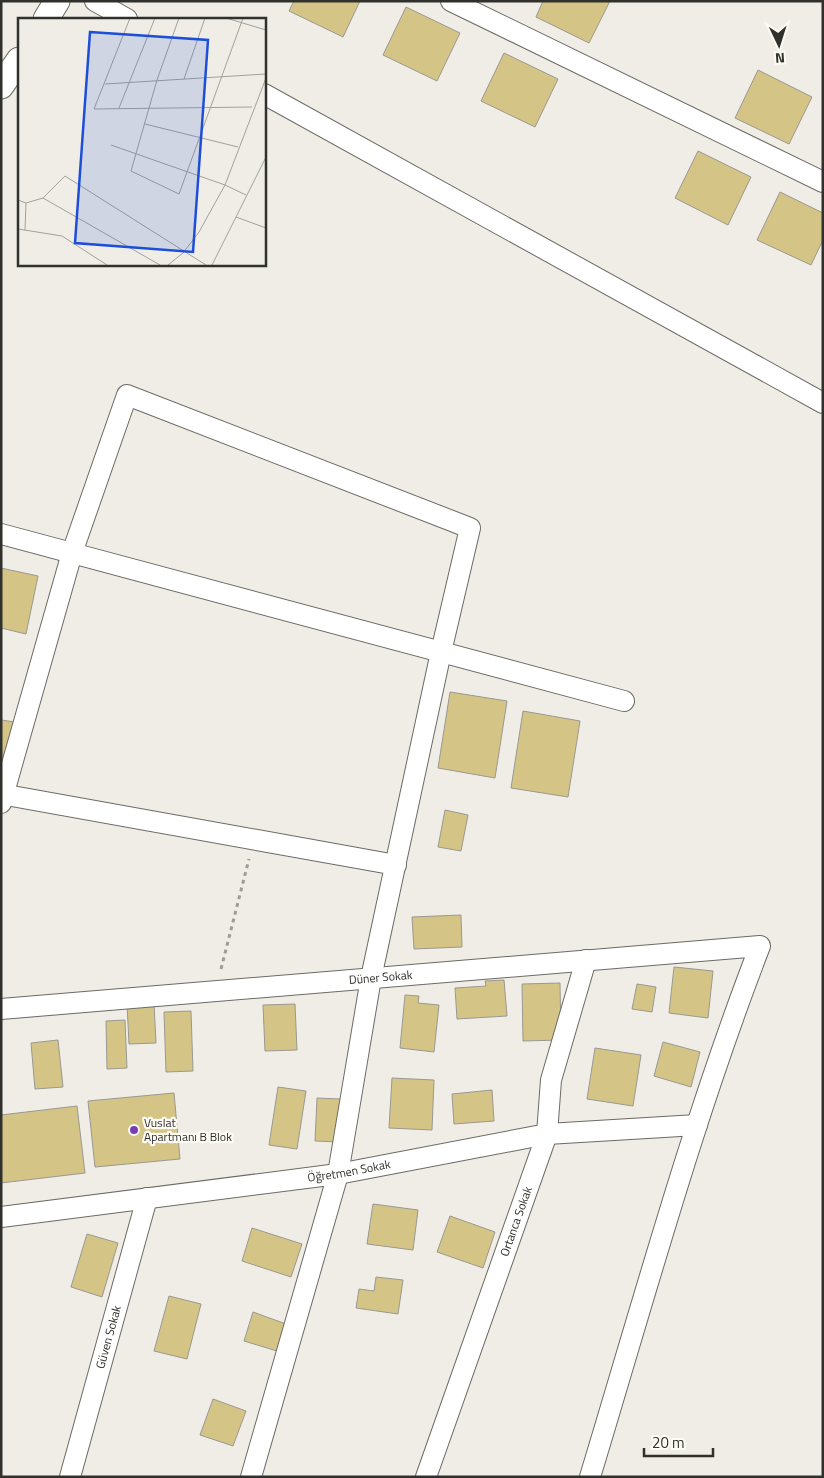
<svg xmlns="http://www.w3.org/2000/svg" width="824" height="1478" font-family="'Titillium Web',sans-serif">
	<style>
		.building { fill: #d4c587; stroke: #9a9891 }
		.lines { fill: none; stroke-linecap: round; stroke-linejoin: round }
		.minor-casing { stroke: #6c6a64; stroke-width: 22 }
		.tertiary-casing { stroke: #6c6a64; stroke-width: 27 }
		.path { stroke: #9d9c96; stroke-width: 3; stroke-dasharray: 4 4; stroke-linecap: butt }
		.minor { stroke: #fff; stroke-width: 20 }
		.tertiary { stroke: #fff; stroke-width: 25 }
		.poi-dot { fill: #7d3db2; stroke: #fdfbf3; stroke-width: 2 }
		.labels { text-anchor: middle; stroke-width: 4.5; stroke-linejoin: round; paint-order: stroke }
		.street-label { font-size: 12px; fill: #30302d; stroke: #fdfbf3 }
		.poi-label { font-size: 12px; fill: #30302d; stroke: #fdfbf3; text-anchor: start }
		.inset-road { fill: none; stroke: #a3a19c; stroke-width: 1 }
		.view { fill: #1d4ed8; fill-opacity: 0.15; stroke: #1d4ed8; stroke-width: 2.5 }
		.inset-edge { fill: none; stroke: #30302d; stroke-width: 2.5 }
	</style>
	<rect width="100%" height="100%" fill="#efede6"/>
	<g class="building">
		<polygon points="294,1 360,1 343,37 289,11"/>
		<polygon points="543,1 610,1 589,43 536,17"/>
		<polygon points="406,7 460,33 437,81 383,55"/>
		<polygon points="504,53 558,79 535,127 481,101"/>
		<polygon points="758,70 812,97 789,144 735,118"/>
		<polygon points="698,151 751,177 728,225 675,198"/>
		<polygon points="780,192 823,213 823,240 811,265 757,240"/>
		<polygon points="1,568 38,576 26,634 1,628"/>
		<polygon points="450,692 507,701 495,778 438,768"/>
		<polygon points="523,711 580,721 568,797 511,788"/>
		<polygon points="1,720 15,722 6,766 1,765"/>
		<polygon points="445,810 468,815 461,851 438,847"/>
		<polygon points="461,915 462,947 414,949 412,917"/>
		<polygon points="674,967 713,971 708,1018 669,1013"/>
		<polygon points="504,980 507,1016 457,1019 455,988 486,986 485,981"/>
		<polygon points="560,983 561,1040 523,1041 522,984"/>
		<polygon points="637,984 656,987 652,1012 632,1009"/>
		<polygon points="405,995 419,996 418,1003 439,1005 434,1052 400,1048"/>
		<polygon points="154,1003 156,1043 129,1044 127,1004"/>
		<polygon points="295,1004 297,1050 265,1051 263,1005"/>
		<polygon points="191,1011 193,1071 166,1072 164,1012"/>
		<polygon points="125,1020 127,1068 107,1069 106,1021"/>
		<polygon points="58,1040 63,1087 35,1089 31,1043"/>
		<polygon points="663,1042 700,1052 691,1087 654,1076"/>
		<polygon points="595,1048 641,1055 633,1106 587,1099"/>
		<polygon points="392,1078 434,1080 432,1130 389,1128"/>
		<polygon points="278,1087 306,1091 297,1149 269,1145"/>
		<polygon points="492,1090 494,1121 454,1124 452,1094"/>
		<polygon points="174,1093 180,1159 95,1167 88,1101"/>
		<polygon points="317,1098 341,1099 339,1142 315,1141"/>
		<polygon points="77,1106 85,1173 1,1183 1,1115"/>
		<polygon points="373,1204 418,1210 413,1250 367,1244"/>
		<polygon points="450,1216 495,1232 483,1268 437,1252"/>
		<polygon points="252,1228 302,1244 291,1277 242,1261"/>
		<polygon points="87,1234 118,1243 102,1297 71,1287"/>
		<polygon points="376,1277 403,1280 398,1314 356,1308 359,1289 374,1291"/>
		<polygon points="169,1296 201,1304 187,1359 154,1351"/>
		<polygon points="253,1312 286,1324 277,1351 244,1341"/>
		<polygon points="213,1399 246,1411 233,1446 200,1435"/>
	</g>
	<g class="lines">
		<defs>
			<g id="minor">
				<polyline points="95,1 127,19"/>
				<polyline points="451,1 823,182"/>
				<polyline points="264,94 823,403"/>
				<polyline points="1,534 624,701"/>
				<polyline points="1,794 396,865"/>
				<polyline points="1,803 72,553 127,395 470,528 441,652 371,978 338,1174 251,1477"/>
				<path id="s1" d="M1,1009L760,946C693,1119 644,1299 590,1477"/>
				<path id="s2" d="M1,1217L338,1174L547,1134L697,1125"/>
				<path id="s3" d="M70,1477L147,1198"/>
				<path id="s4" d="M426,1477L547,1134L551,1080L586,960"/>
			</g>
			<g id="tertiary">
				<polyline points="46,19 57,1"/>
				<polyline points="1,86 19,60"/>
			</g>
		</defs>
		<use href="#minor" class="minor-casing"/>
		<use href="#tertiary" class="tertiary-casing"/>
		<polyline class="path" points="221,969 249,859"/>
		<use href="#minor" class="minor"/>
		<use href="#tertiary" class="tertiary"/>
	</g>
	<circle class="poi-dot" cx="134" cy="1130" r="5"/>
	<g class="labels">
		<g class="street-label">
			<text dy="4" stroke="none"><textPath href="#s1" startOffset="381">Düner Sokak</textPath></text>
			<text dy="4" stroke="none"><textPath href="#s2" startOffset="351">Öğretmen Sokak</textPath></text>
			<text dy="4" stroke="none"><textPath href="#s4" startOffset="271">Ortanca Sokak</textPath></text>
			<text dy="4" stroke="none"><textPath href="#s3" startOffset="145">Güven Sokak</textPath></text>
		</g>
		<g class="poi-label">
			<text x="144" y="1127">Vuslat<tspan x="144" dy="14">Apartmanı B Blok</tspan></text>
		</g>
	</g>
	<g transform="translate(18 18)">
		<rect width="248" height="248" fill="#efede6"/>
		<path class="inset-road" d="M112,0L76,91L234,89M161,0L139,62L113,153L161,176L225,0M208,0L248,12M166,61L187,0M87,66L248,56M101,90L137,0M127,106L220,129M93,127L207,167L228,177M25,180L142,247M0,182L8,185L25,180L47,158L188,247M218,199L248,210M0,211L44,218L89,247M7,212L8,185M150,247L165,235L181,214L207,167L248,60M194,247L248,139"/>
		<path class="view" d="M72,14L190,22L175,234L57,225Z"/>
		<rect width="248" height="248" class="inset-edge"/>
	</g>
	<rect width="824" height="1478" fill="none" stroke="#30302d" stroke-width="5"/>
	<g transform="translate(779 45) rotate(176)" stroke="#fdfbf3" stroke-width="4" paint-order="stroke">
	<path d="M0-4L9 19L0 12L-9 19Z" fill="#30302d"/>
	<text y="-8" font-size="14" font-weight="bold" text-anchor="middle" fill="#30302d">N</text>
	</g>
	<path d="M644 1448v8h69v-8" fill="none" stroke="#30302d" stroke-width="2.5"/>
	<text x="652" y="1448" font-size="15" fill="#30302d" stroke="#fdfbf3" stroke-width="4" paint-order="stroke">20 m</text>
</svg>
